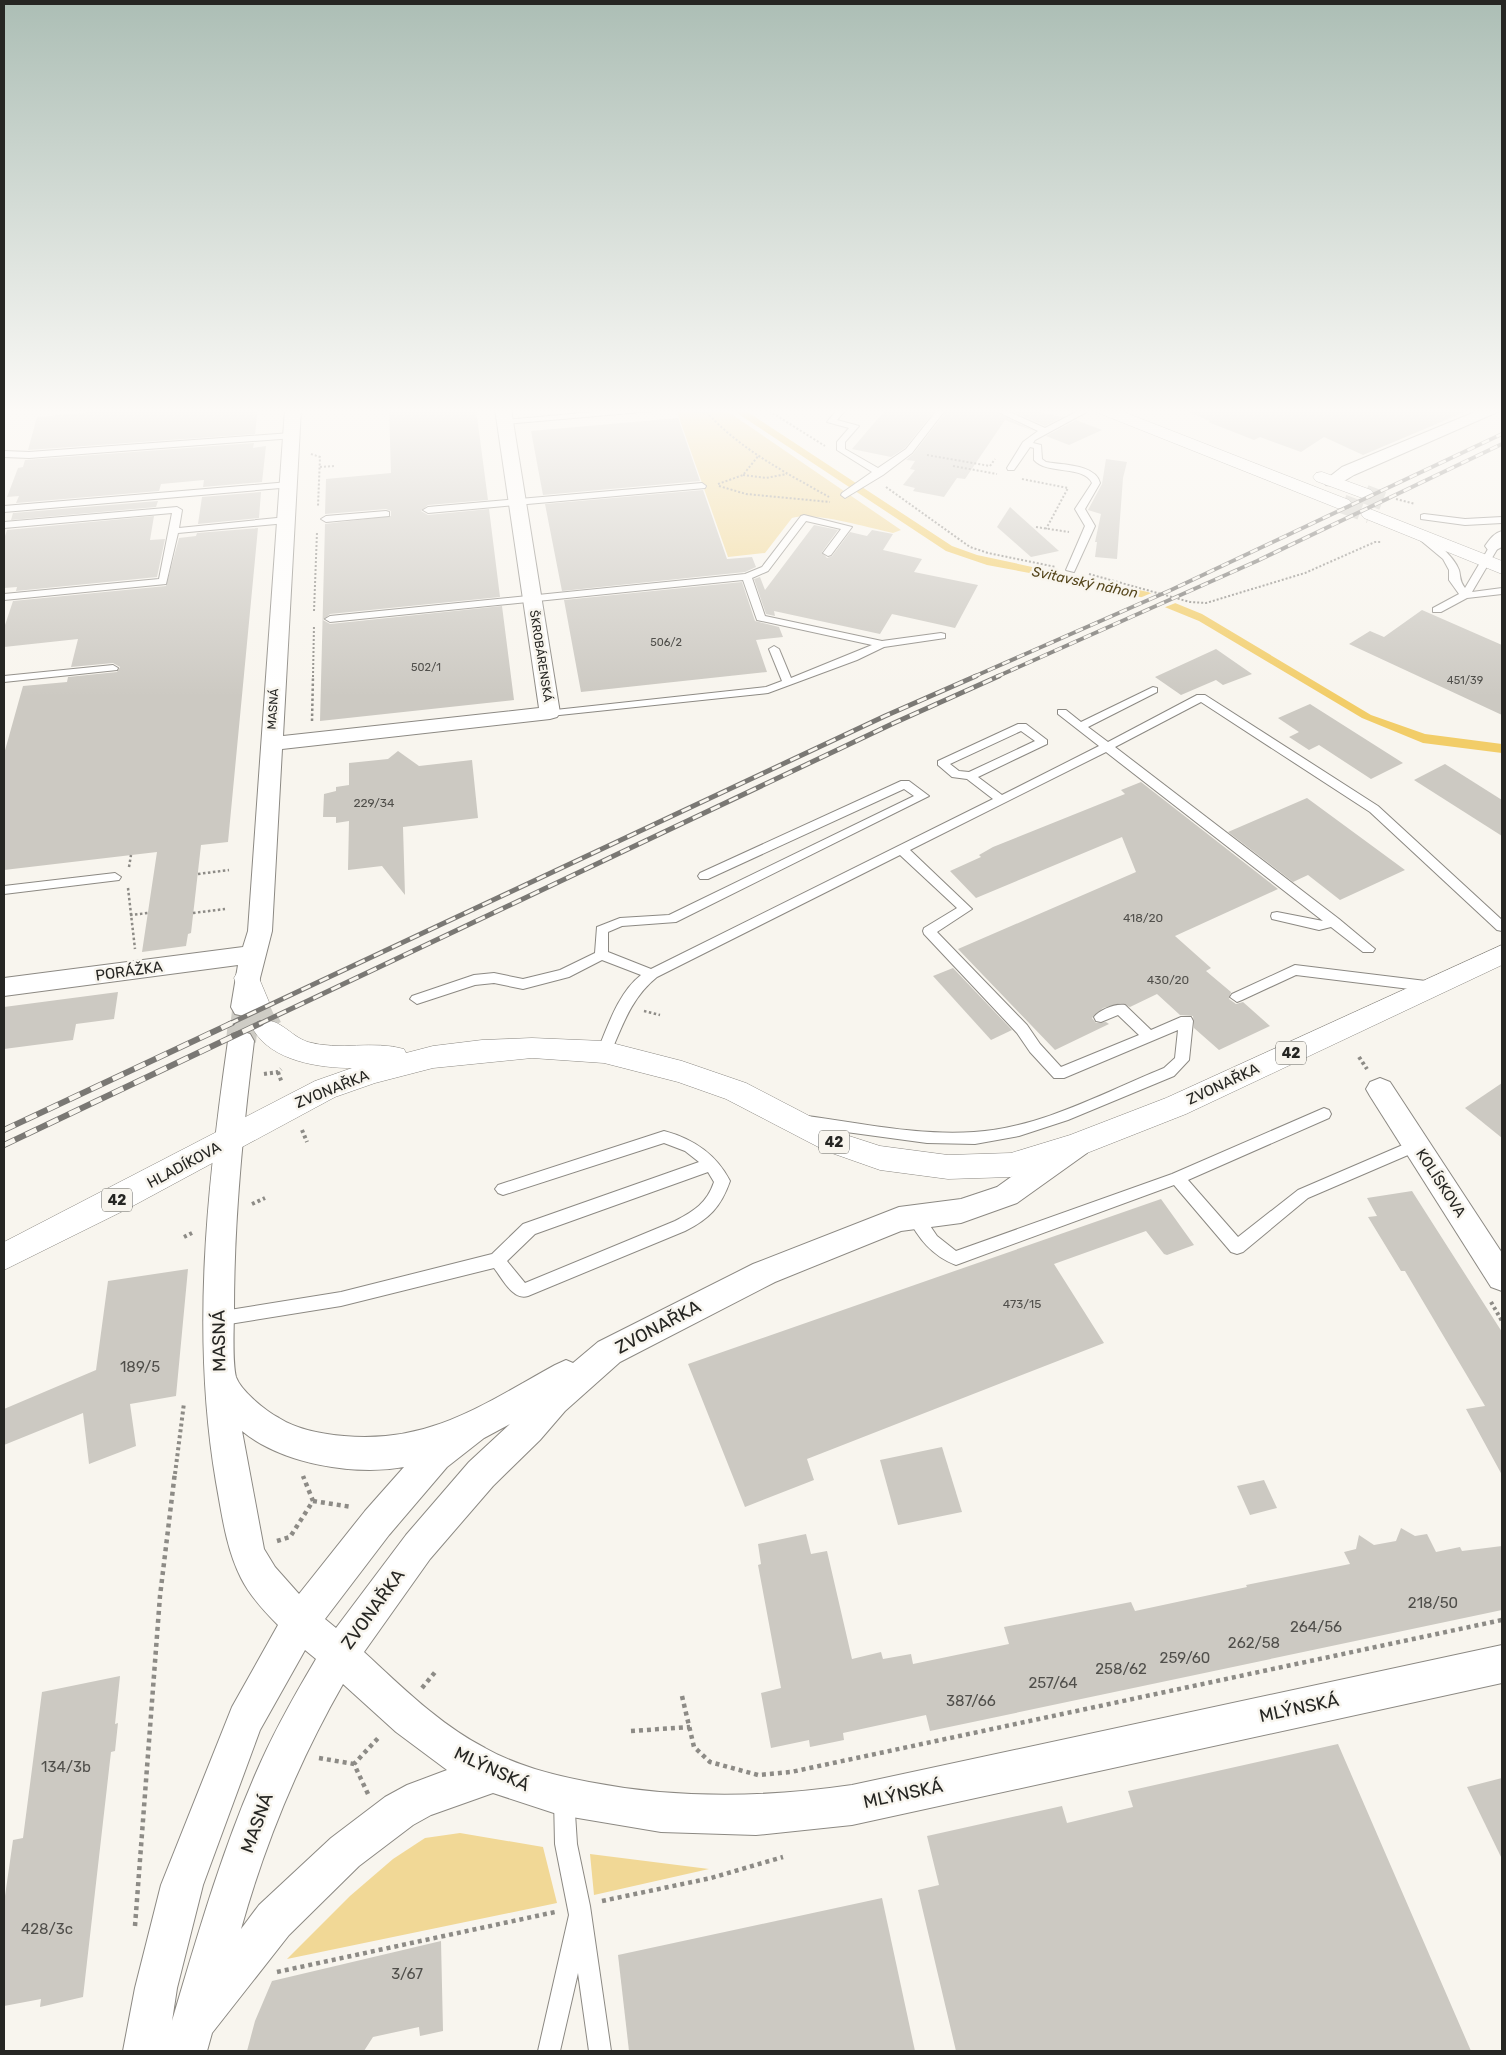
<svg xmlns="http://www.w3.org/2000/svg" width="1506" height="2055" font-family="Rubik,sans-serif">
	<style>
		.green { fill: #f1d896 }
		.water { fill: #f2cd68 }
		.pier { fill: #f8f5ee }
		.building { fill: #ccc9c2 }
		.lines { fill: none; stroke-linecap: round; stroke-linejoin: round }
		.minor-tunnel-far1 { stroke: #ceccc5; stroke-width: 23; stroke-dasharray: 23 11; stroke-linecap: butt }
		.minor-tunnel { stroke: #ceccc5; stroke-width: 30; stroke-dasharray: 30 15; stroke-linecap: butt }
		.primary-tunnel-far2 { stroke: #ceccc5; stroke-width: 19; stroke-dasharray: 19 9; stroke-linecap: butt }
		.primary-tunnel-far1 { stroke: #ceccc5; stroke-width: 24; stroke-dasharray: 24 12; stroke-linecap: butt }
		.primary-tunnel { stroke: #ceccc5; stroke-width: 31; stroke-dasharray: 31 16; stroke-linecap: butt }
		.service-casing { stroke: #8c8983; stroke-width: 2 }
		.minor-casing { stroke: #8c8983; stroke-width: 2 }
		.primary-casing { stroke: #8c8983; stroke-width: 1 }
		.path-far3 { stroke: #8d8b86; stroke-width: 2; stroke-dasharray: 2 2; stroke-linecap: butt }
		.path-far2 { stroke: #8d8b86; stroke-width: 2.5; stroke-dasharray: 2.5 2.5; stroke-linecap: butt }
		.path-far1 { stroke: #8d8b86; stroke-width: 4; stroke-dasharray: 3 3; stroke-linecap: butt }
		.path { stroke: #8d8b86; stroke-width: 4.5; stroke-dasharray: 4 4; stroke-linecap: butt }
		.service { fill: #fff; fill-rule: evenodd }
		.minor { fill: #fff; fill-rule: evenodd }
		.primary { fill: #fff; fill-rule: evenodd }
		.rail-far2-casing { stroke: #7a7874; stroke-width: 4 }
		.rail-far1-casing { stroke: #7a7874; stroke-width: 5 }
		.rail-casing { stroke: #7a7874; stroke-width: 6 }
		.rail-far2 { stroke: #f8f5ee; stroke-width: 2.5; stroke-dasharray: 8; stroke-linecap: butt }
		.rail-far1 { stroke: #f8f5ee; stroke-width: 3; stroke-dasharray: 10; stroke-linecap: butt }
		.rail { stroke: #f8f5ee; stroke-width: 4.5; stroke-dasharray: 12; stroke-linecap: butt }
		.labels { text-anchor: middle; stroke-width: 5; stroke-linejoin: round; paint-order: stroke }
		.far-number-label { font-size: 11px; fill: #504f4b }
		.far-street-label { font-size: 12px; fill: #262623; stroke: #f8f5ee }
		.number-label { font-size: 12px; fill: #504f4b }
		.far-water-label { font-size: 14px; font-style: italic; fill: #56471d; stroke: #f8f5ee }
		.shield { fill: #f8f5ee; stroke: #656460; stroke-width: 1 }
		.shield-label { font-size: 14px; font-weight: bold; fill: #262623 }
		.street-label { font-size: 15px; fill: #262623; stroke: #f8f5ee }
		.near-number-label { font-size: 15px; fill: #504f4b }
		.near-street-label { font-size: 18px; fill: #262623; stroke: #f8f5ee }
	</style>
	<rect width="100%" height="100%" fill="#f8f5ee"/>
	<g class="green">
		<path d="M676,409H724L901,530L893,533C868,528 814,511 792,518L765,553L728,557Z"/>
		<polygon points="460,1833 543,1847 557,1903 287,1959 350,1896 393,1859 425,1838"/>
		<polygon points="590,1854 709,1869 594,1895"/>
	</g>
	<polygon class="water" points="731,409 743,409 952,546 977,555 1148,592 1202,614 1371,715 1425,734 1502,744 1502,753 1423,743 1362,718 1199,621 1140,597 1110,588 987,565 946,551"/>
	<polygon class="pier" points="1154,592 1178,602 1163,608 1137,599"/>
	<g class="building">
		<polygon points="123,409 258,409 255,434 28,450 37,417"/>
		<polygon points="389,409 476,409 488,500 428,505 421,511 428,515 489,509 500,597 330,614 323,620 330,624 502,606 514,700 320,721 325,524 391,516 391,511 386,509 325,514 326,479 391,473"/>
		<polygon points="886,409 936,409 905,448 891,457 852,449"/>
		<polygon points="948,409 990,409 1034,431 1005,420 965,479 957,478 944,497 913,491 915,488 903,485 915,470 910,469 915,461 906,460 913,454"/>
		<polygon points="1007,409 1025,409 1063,417 1045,426"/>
		<polygon points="1185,409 1472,409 1363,455 1324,437 1301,452 1260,437 1254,440 1208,422 1210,421 1185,411"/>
		<polygon points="678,418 700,481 543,495 531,431"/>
		<polygon points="1076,420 1102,430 1069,445 1046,436"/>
		<polygon points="254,443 253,448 266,446 262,482 203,487 204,480 161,484 159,491 16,503 19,496 7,497 18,468 23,467 25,460"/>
		<polygon points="1106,459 1127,462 1123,478 1117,559 1095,557 1097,542 1095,542 1101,514 1088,510 1102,484"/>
		<polygon points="703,490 727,559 752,557 756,567 745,572 562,591 545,504"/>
		<polygon points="261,492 259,518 198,524 202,497"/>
		<polygon points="158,501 156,507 11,520 13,513"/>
		<polygon points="1010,507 1059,551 1031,557 997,527"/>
		<polygon points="154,516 150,540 165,539 157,577 16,591 17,587 4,588 4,539 7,530"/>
		<polygon points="814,525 838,530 822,552 827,558 832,556 850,532 867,536 872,530 893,534 883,550 922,559 914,572 978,585 955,628 892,614 880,634 774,611 775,616 766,614 754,579 760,577 765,590"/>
		<polygon points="258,528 228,842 201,845 191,933 188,934 186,946 142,952 157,852 4,870 4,754 23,686 67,682 68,677 117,672 120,667 113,663 71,667 78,639 4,647 4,628 13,601 166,586 179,538 196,536 197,533"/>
		<polygon points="742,582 755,621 779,627 783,637 756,640 767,672 581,692 564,600"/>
		<polygon points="1422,610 1502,645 1502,715 1349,644 1370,631 1384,637"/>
		<polygon points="1216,649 1252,674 1223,685 1216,680 1181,695 1155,677"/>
		<polygon points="1310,704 1403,763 1371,779 1319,745 1309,750 1289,737 1299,732 1278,718"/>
		<polygon points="398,751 419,766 472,760 478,818 403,827 405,895 382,866 348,870 349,821 336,823 336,817 323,817 324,794 336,791 336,787 349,785 349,763 388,759"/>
		<polygon points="1445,764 1502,800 1502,836 1414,780"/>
		<polygon points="1141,782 1278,889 1175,936 1211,968 1206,971 1231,992 1229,999 1236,1004 1243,1002 1270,1026 1219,1050 1194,1028 1193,1016 1180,1015 1157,994 1130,1007 1121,1003 1103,1008 1092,1018 1096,1023 1106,1022 1109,1024 1055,1050 958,949 1136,872 1122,837 976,898 950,871 981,857 979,855 993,847 1125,794 1121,790"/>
		<polygon points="1307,798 1405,870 1340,900 1308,875 1293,882 1228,832"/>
		<polygon points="953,968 1012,1030 991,1040 933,976"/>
		<polygon points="118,992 114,1019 76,1024 73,1040 4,1049 4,1007"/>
		<polygon points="1502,1083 1502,1138 1465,1108"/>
		<polygon points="1412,1191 1502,1332 1502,1475 1466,1409 1485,1406 1405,1271 1401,1271 1368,1217 1377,1216 1367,1198"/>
		<polygon points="1161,1199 1194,1245 1167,1255 1164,1254 1146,1231 1054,1264 1104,1343 807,1459 814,1480 745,1507 688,1364"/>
		<polygon points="188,1269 176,1396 130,1404 136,1446 89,1464 83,1413 4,1445 4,1409 96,1370 108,1281"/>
		<polygon points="942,1447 962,1512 898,1525 880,1460"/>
		<polygon points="1264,1480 1277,1508 1250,1515 1237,1486"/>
		<polygon points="1401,1528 1415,1536 1427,1534 1436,1552 1460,1547 1462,1551 1502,1546 1502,1610 930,1731 926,1715 843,1733 844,1740 810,1747 809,1740 771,1748 761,1693 781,1688 758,1565 761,1564 758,1544 806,1534 811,1554 827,1551 852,1659 881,1652 883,1659 911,1654 913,1664 1009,1644 1004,1627 1131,1602 1135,1611 1247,1587 1246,1585 1350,1564 1344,1552 1356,1549 1359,1535 1374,1545 1396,1541"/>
		<polygon points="120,1676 115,1724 118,1723 115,1751 111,1752 83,1997 40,2007 41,1999 4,2006 4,1903 13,1840 23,1838 42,1692"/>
		<polygon points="1338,1744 1471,2051 956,2051 918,1890 939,1885 927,1836 1062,1806 1067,1823 1133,1807 1128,1791"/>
		<polygon points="1502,1778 1502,1859 1467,1787"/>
		<polygon points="882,1898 915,2051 629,2051 618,1955"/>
		<polygon points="441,1941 443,2031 420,2036 419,2027 373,2037 364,2051 247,2051 255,2021 272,1981"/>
	</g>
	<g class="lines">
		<polyline class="minor-tunnel-far1" points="242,1024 244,1007"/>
		<polyline class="minor-tunnel" points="241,1041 243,1023"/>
		<g class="primary-tunnel-far2">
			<polyline points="1365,494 1391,504"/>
			<polyline points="1343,504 1370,514"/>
		</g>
		<polyline class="primary-tunnel-far1" points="255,1002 265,1024"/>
		<polyline class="primary-tunnel" points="264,1023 267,1029"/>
		<defs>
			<g id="service">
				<polygon points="626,409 657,409 653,411 505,424 501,422 505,420"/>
				<polygon points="838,409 846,409 837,420 859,426 845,442 845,449 878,468 906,449 938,409 946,409 912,453 883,475 845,498 841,495 842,493 872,472 837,450 837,442 849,428 827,422"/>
				<path d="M992,409H1003L1045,428L1082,409H1092L1035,440L1033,443L1041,445L1042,459L1046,462C1061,465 1096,464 1100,483L1085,509L1095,526L1074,572L1066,570L1085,526L1075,509L1092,483C1084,465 1047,475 1034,460V448L1030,447L1014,470H1008L1007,468L1023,442L1038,431Z"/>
				<polygon points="291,433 295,436 294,438 29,458 4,457 4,451 29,452"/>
				<polygon points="289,482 293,485 292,487 4,512 4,506"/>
				<polygon points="702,483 706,486 705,488 428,513 423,510 428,507"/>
				<polygon points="177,507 182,510 179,528 287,517 292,520 287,523 178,533 166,584 4,600 4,594 159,579 172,513 4,528 4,522"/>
				<polygon points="386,511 389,512 389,516 326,522 321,519 326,516"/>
				<polygon points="1424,514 1465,519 1502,517 1502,523 1465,525 1421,519 1421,515"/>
				<polygon points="804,515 852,527 831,555 828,556 823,553 841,529 806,521 768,571 752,578 765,616 882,641 941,633 945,634 945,638 884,647 857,660 768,693 550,716 545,713 546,711 766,687 782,681 769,649 774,646 779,649 791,678 872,645 757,620 743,580 330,622 325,619 330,616 745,574 762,567 801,516"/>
				<path d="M1419,535C1430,533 1455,558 1459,570C1461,577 1459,580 1465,588L1491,544H1497L1499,546L1472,592L1502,588V594L1467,598L1441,612H1433V608L1459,594L1449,580V570L1443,559L1419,539Z"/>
				<polygon points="113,665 118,668 117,670 4,682 4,676"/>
				<path d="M1153,687L1157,688V692L1088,727L1108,742L1197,695H1205L1378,806L1502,920V931L1497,930L1370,812L1201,702L1115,747L1339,919L1375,949L1373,952H1363L1331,927L1319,930L1272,919L1271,916L1272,913L1277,912L1323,921L1106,752L910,850L972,909L937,932L1027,1025L1040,1044L1061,1067L1139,1035L1118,1015L1101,1022L1096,1021L1094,1017C1099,1010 1116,1003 1125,1005L1151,1030L1181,1017H1191L1193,1021L1189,1060L1174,1076L1068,1120L1019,1136L975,1144L927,1143L802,1126L800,1122L802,1118L807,1116C862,1123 918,1136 974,1132C1040,1128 1103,1093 1164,1068L1175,1058L1178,1030L1064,1078H1054L1030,1052L1017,1033L924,934L923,931L924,928L957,908L900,855L657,977C632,997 623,1024 611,1052L609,1056H599L597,1052C608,1026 618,993 641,975L602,960L569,977L523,989L494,983L475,985L417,1004L410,999L412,996L474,975L494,973L523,979L560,970L595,953L597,927L620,918L669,915L914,796L904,789L708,879H700L698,876L700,873L901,781H909L929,796L676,922L622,926L608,932V952L651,969L993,799L967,779L952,777L938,765V761L1018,724H1026L1047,740V744L978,777L1002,795L1099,746L1058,714V710H1066L1081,722ZM1021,731L1035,741L969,772L959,771L950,764Z"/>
				<polygon points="115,873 121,877 119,880 4,894 4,886"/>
				<polygon points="1295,965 1434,982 1441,987 1434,992 1296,975 1242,1000 1237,1002 1230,997 1232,994"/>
				<path d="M1324,1108L1329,1110L1331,1114L1329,1118L1188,1180L1238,1237L1298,1190L1412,1141L1417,1139L1422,1141L1424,1145L1422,1149L1308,1198L1243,1252L1237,1254L1231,1252L1174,1185L956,1265C932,1256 918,1238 907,1216L910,1211L915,1210L920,1211L937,1236L956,1251L1172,1174Z"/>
				<path d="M664,1131C694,1139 716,1154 730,1181C721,1207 709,1219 685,1231L528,1296C513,1301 502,1278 494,1268L341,1306L217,1326L211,1324L209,1319L211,1314L217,1312L341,1292L492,1254L523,1224L699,1162L685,1151L664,1143L503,1195L498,1193L495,1189L498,1185ZM708,1172L714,1182C707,1203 694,1211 675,1221L525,1283L507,1261L535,1234Z"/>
				<polygon points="564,1788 571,1791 574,1798 577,1844 590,1906 611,2051 589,2051 578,1973 560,2051 538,2051 569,1915 555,1844 554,1798 557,1791"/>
			</g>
			<g id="minor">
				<polygon points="285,409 301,409 283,736 539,708 495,409 511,409 560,713 557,717 550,719 282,749 272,931 260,978 257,1007 253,1014 244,1016 235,1014 231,1007 238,965 4,996 4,978 243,947 248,931"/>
				<path d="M1482,409L1502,410L1354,475C1345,480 1337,487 1326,485L1324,481L1342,467Z"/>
				<path d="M1502,531V547L1494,551L1488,550L1485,546C1490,539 1494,533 1502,531Z"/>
				<path d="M241,1031L250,1034L254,1041C243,1130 234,1219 234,1309C234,1326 232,1361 236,1377C241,1391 266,1411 279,1418C298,1430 322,1434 344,1436C429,1444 484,1404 555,1365L566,1360L573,1363L598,1342L753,1264L899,1207L961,1199L997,1187L1067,1137L1077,1134L1087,1137L1091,1145L1087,1153L1017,1203L961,1223L901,1231L775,1282L620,1362L565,1411L540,1440L493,1486L430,1559L364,1652C402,1687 439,1724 485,1748C517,1766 553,1775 589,1782C676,1799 764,1798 852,1785L1502,1645V1683L852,1825L756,1835L661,1832L560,1815L493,1793L431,1815L413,1825L359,1866L289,1935L212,2033L207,2051H123L135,1988L161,1885L232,1707L278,1625C264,1611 250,1596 241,1578C226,1548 222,1515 216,1482C191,1335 207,1188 228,1041L232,1034ZM510,1424L469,1462L406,1535L336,1628L325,1619L389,1535L447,1467L484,1438ZM242,1431C282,1464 355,1476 404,1467L365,1511L299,1594L275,1567L264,1549ZM305,1650L316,1659C294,1696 273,1733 256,1773C221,1853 197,1937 172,2021L177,1988L203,1885L260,1730ZM343,1684L396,1732L447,1770L407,1785L385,1797L331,1838L259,1905L241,1929C265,1843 299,1761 343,1684Z"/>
				<polygon points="1380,1078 1390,1082 1502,1253 1502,1291 1491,1287 1370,1096 1366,1089 1370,1082"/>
			</g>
			<g id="primary">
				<polygon points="1094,409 1116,409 1349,500 1352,504 1349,508 1337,508 1096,412"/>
				<polygon points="1322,472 1371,490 1374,494 1371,498 1365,499 1316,481 1313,477 1316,473"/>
				<polygon points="1370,509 1502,561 1502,574 1364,518 1361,514 1364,510"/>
				<path d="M1502,945V965L1186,1114L1087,1153L1011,1177L948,1179L880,1170L826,1151L726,1099L678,1082L604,1063L532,1058L433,1068L375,1083L335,1097L129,1208L4,1270V1242L315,1081L352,1068C319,1068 271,1061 253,1029L257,1022C279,1015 289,1036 308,1042C339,1051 374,1040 404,1049L406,1053L433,1046L482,1040L532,1038L604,1041L682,1061L746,1083L846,1135L880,1146L948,1155L1011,1153L1070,1135L1166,1098Z"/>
				<polygon points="247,968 256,971 269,1002 265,1009 255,1012 245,1009 234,978 238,971"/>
			</g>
		</defs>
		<use href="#service" class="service-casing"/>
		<use href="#minor" class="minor-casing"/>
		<use href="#primary" class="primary-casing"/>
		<g class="path-far3">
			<polyline points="675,409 706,413"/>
			<path d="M704,409C737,448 785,472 829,497"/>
			<polyline points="766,409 825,446"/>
			<polyline points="311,454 320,457 318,506"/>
			<polyline points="927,455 990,466 995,459"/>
			<polyline points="953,466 997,474"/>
			<polyline points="320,467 335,466"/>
			<polyline points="743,475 766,478 787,474"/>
			<polyline points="1022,479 1068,488 1046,529"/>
			<polyline points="718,484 743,475 759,455"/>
			<polyline points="719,486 746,494 830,502"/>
			<polyline points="886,487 970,547 988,553 1056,567"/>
			<polyline points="1396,499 1415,504"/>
			<polyline points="1036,527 1069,532"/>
			<polyline points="1089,574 1190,602 1206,603 1305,573 1375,542 1382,542"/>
			<polyline points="314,611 317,532"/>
			<polyline points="313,677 314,625"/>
		</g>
		<g class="path-far2">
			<polyline points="312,721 313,676"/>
			<polyline points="129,867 131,855"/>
			<polyline points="198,874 229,870"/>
			<polyline points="128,888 135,949"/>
			<polyline points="193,913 225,909"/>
			<polyline points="130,915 148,913"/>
			<polyline points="644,1011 660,1015"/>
		</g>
		<g class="path-far1">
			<polyline points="1359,1057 1367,1069"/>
			<polyline points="278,1072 282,1083"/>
			<polyline points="264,1074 278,1072 281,1069"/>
			<polyline points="302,1130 307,1142"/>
			<polyline points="252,1204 265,1198"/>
			<polyline points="184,1237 194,1232"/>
			<polyline points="1491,1302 1502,1321"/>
			<polyline points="175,1474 184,1403"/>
		</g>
		<g class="path">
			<polyline points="313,1501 352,1507"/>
			<polyline points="277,1541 290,1537 313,1501 303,1476"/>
			<polyline points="422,1688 436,1671"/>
			<polyline points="682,1696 694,1747 710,1762 758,1775 791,1772 1502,1620"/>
			<polyline points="631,1731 690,1727"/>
			<polyline points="319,1758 354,1764"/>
			<polyline points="368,1794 354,1764 380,1736"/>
			<polyline points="602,1901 711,1878 783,1857"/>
			<polyline points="135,1926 160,1596 175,1472"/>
			<polyline points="277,1972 555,1912"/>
		</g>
		<use href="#service" class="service"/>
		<use href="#minor" class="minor"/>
		<use href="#primary" class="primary"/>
		<defs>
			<g id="rail-far2">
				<polyline points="973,677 1171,590 1502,434"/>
				<polyline points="996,677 1257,561 1502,444"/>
			</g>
			<g id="rail-far1">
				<polyline points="229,1024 885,716 976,676"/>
				<polyline points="259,1024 894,723 999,676"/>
			</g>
			<g id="rail">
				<polyline points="4,1130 232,1023"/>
				<polyline points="4,1145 261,1023"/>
			</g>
		</defs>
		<use href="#rail-far2" class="rail-far2-casing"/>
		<use href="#rail-far1" class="rail-far1-casing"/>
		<use href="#rail" class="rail-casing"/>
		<use href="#rail-far2" class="rail-far2"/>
		<use href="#rail-far1" class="rail-far1"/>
		<use href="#rail" class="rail"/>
	</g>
	<linearGradient id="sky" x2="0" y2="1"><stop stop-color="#acbeb5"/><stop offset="0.59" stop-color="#fcfaf7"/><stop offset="1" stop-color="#fcfaf7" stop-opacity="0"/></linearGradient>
	<rect width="1506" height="697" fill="url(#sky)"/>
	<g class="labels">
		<g class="far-number-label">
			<text x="666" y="646">506/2</text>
			<text x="426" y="671">502/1</text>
			<text x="1465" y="684">451/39</text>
		</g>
		<g class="far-street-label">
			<text transform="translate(541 656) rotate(81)" y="4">ŠKROBÁRENSKÁ</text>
			<text transform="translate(273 709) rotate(-86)" y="4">MASNÁ</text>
		</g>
		<g class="number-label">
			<text x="374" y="807">229/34</text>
			<text x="1143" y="922">418/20</text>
			<text x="1168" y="984">430/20</text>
			<text x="1022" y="1308">473/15</text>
		</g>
		<g class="far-water-label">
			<text transform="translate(1085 582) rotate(12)" y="5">Svitavský náhon</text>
		</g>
		<g class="shield">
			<rect x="1276" y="1041.5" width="30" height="23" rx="4"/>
			<rect x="819" y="1130.5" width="30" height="23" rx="4"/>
			<rect x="102" y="1188.5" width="30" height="23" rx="4"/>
		</g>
		<g class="shield-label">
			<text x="1291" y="1058">42</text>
			<text x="834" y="1147">42</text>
			<text x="117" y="1205">42</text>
		</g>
		<g class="street-label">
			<text transform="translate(129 971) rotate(-8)" y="5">PORÁŽKA</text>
			<text transform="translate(1223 1084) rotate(-25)" y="5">ZVONAŘKA</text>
			<text transform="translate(332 1089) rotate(-22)" y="5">ZVONAŘKA</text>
			<text transform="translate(184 1165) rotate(-28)" y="5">HLADÍKOVA</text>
			<text transform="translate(1441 1183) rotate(57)" y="5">KOLÍSKOVA</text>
		</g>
		<g class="near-number-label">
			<text x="140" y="1372">189/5</text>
			<text x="1433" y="1608">218/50</text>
			<text x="1316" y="1632">264/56</text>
			<text x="1254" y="1648">262/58</text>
			<text x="1185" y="1663">259/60</text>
			<text x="1121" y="1674">258/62</text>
			<text x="1053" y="1688">257/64</text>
			<text x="971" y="1706">387/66</text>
			<text x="66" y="1772">134/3b</text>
			<text x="47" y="1934">428/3c</text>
			<text x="407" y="1979">3/67</text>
		</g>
		<g class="near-street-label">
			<text transform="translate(658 1327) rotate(-28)" y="6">ZVONAŘKA</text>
			<text transform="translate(219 1341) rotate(-91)" y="6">MASNÁ</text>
			<text transform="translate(373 1609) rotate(-54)" y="6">ZVONAŘKA</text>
			<text transform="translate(1299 1708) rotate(-12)" y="6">MLÝNSKÁ</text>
			<text transform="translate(492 1769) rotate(25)" y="6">MLÝNSKÁ</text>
			<text transform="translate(903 1794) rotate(-12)" y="6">MLÝNSKÁ</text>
			<text transform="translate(257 1823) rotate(-70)" y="6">MASNÁ</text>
		</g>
	</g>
	<rect width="1506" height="2055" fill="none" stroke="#262623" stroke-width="10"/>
</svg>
